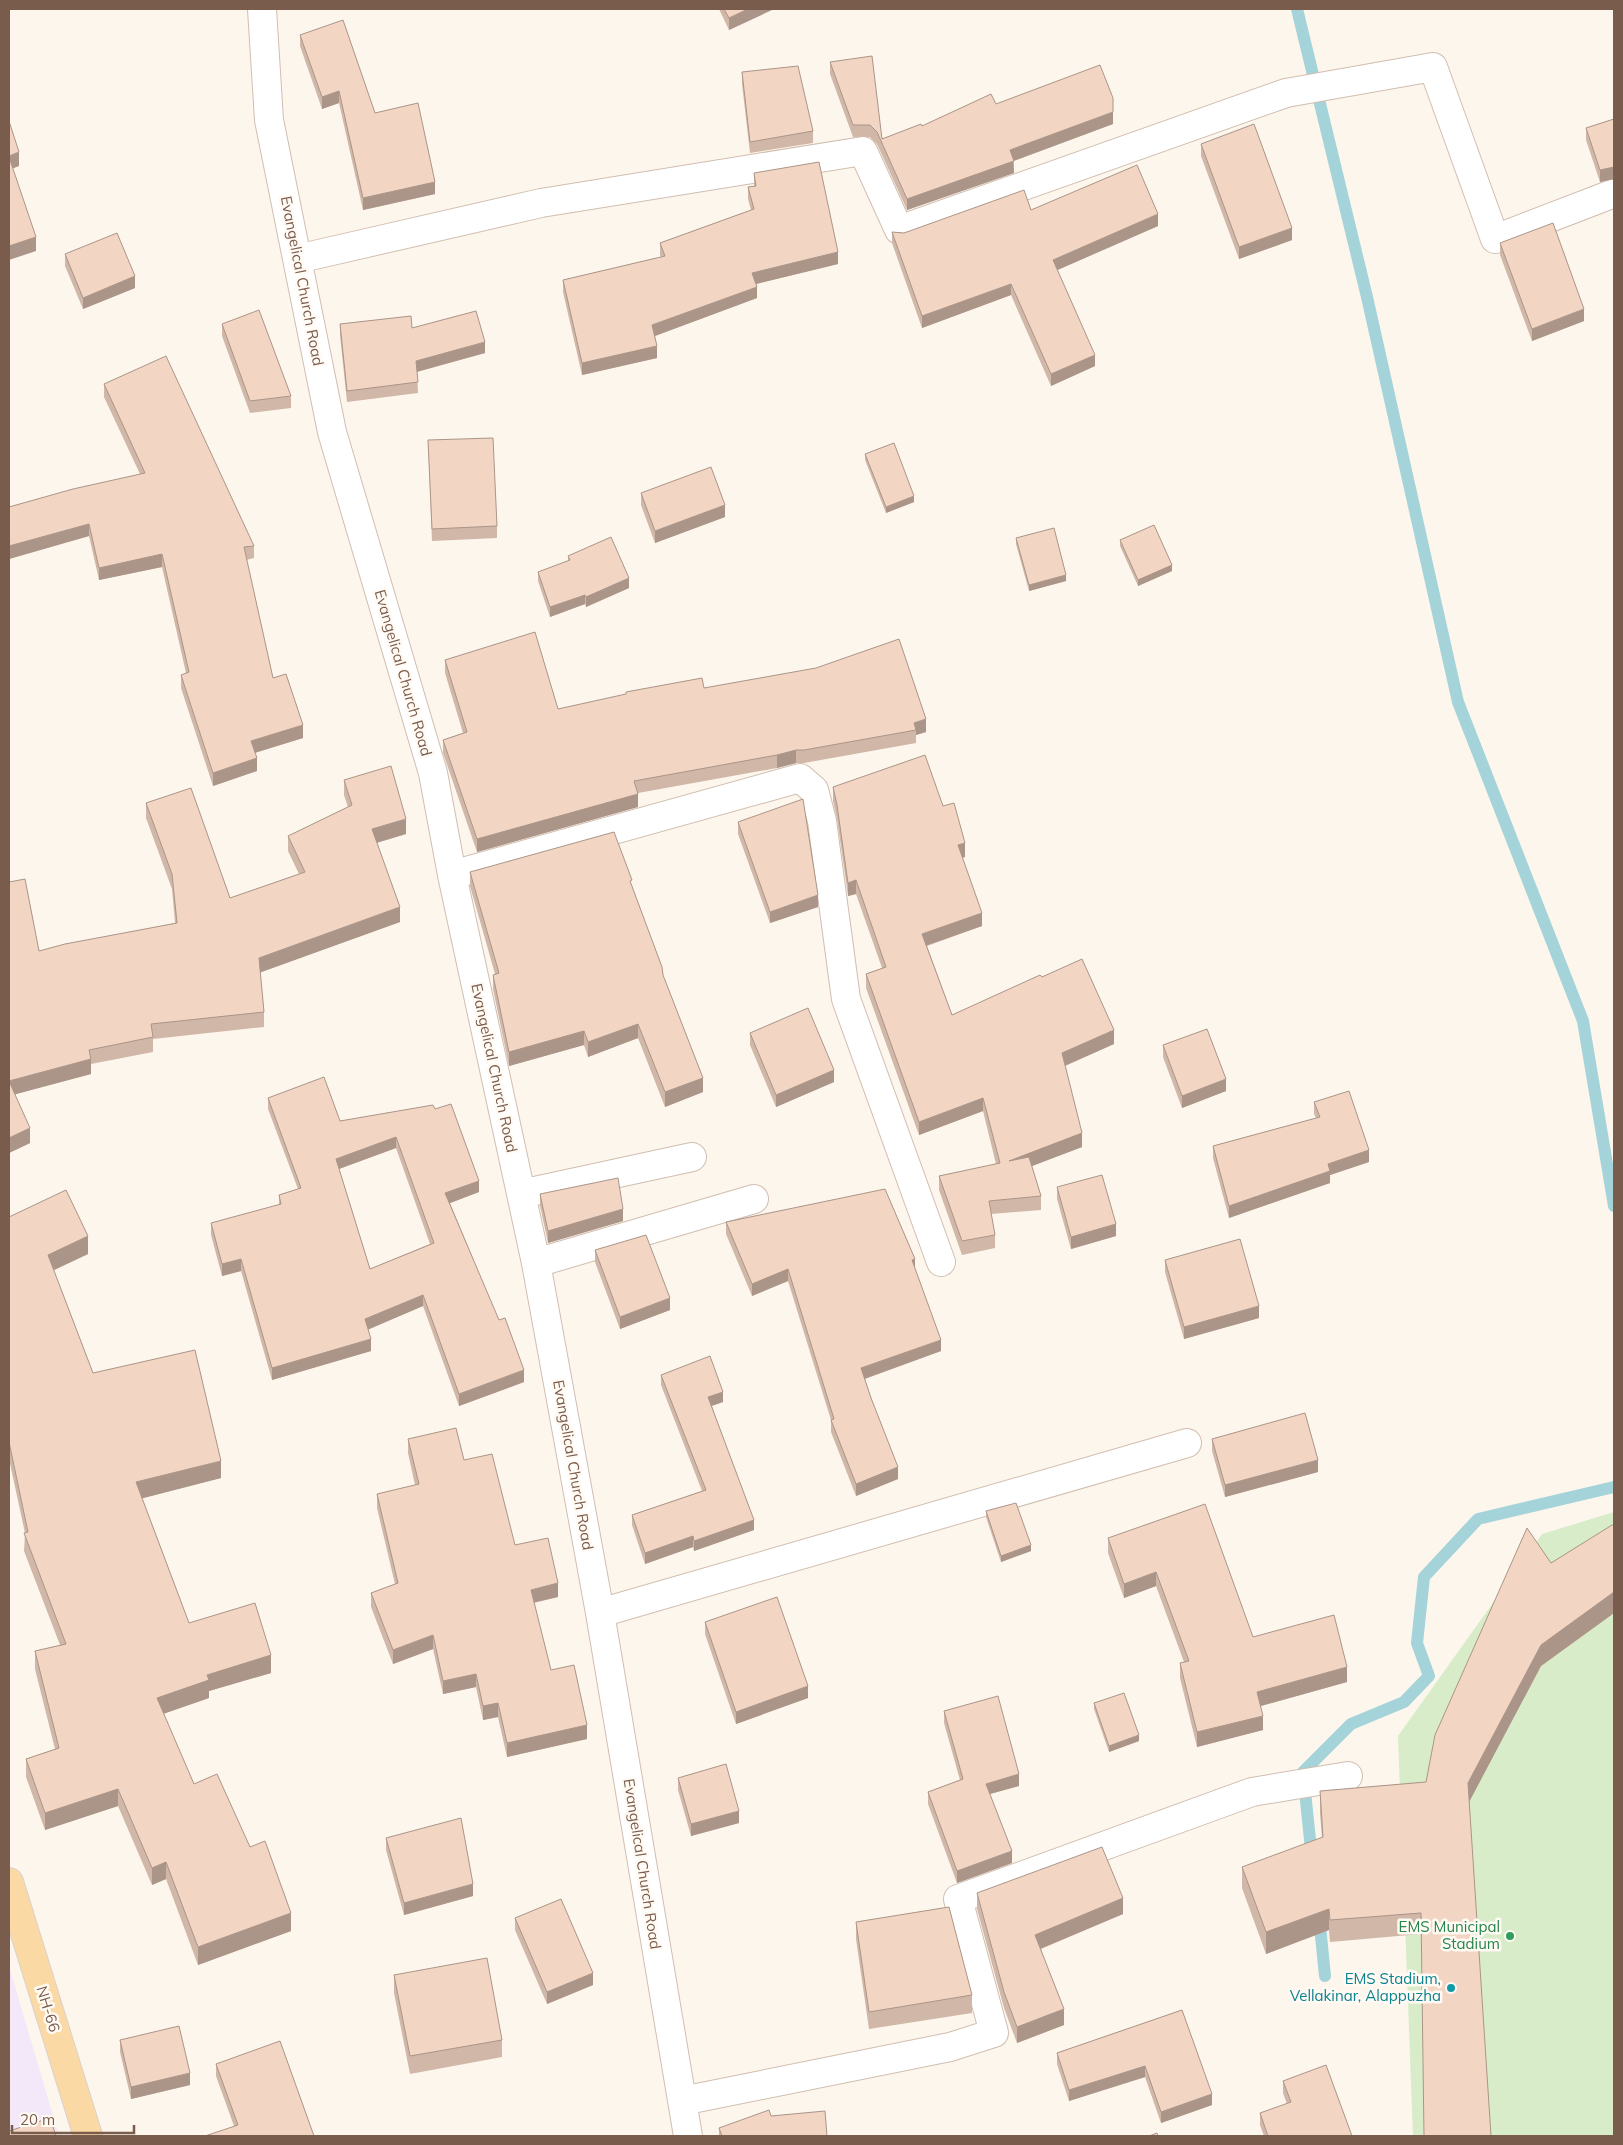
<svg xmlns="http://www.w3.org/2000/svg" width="1623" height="2145" font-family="Mulish,sans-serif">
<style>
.education{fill:#f3e8fa}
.pitch{fill:#d8ecc9}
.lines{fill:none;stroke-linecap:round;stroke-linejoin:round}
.stream{stroke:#a5d3da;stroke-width:12}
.minor-casing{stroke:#d1beb0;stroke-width:30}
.primary-casing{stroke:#dad1cd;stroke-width:30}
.minor{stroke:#fff;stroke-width:28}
.primary{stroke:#fbd9a5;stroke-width:28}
.wall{fill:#d1b7a8;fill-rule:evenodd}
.shaded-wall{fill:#aa9588}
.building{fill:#f3d5c3;stroke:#aa9588;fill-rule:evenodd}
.leisure-dot{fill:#2e9e5b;stroke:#fffaf3;stroke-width:2}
.culture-dot{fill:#0f9aa8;stroke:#fffaf3;stroke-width:2}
.labels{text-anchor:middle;stroke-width:5;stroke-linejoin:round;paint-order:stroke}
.street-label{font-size:15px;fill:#7a5c4d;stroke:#fffaf3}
.leisure-label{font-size:15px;fill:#27864d;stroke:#fffaf3;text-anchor:end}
.culture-label{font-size:15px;fill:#0d838f;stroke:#fffaf3;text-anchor:end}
</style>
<rect width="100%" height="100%" fill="#fdf6ec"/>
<path class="education" d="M9,1966L59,2136H9Z"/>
<path class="pitch" d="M1614,1512V2136H1413L1398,1736L1542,1534Z"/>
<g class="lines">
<path class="stream" d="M1297,9L1367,297L1458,702L1583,1021L1614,1206
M1312,1859L1303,1772L1351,1724L1404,1702L1429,1676L1417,1643L1424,1577L1478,1519L1614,1487
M1319,1916L1325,1976"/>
<g class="minor-casing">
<path id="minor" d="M262,9L269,120L332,432L433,773L452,875L536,1263L600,1613L688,2136
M297,259L541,203L863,151L899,230L1286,93L1433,67L1495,239L1612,194
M452,875L800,778L814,790L822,821L846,999L941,1262
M521,1194L692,1157
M536,1263L754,1199
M600,1613L1187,1443
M682,2101L950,2047L994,2033L958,1899L1252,1792L1348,1776"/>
</g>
<g class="primary-casing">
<path id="primary" d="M9,1882L88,2136"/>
</g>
<use href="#minor" class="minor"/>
<use href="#primary" class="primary"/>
</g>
<path class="wall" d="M719,9H774L729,30Z
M300,35L375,113L435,194L363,210L339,103L322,109L300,46Z
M830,62L882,139L922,126L996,104L1113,124L1014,161V173L907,210L877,144L870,137H853L830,74Z
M742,72L813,131V143L750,153L742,84Z
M1614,119V179L1600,182L1586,140V128Z
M1201,144L1292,240L1239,259L1201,156Z
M754,173L838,264L756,284L757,298L655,336L657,358L582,375L563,292V280L661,257L660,255V243L751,210L748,199V187L754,186Z
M1031,210L1158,226L1057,270L1095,366L1051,386L1011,295L922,328L892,243V232L904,233Z
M1500,243L1584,321L1532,341L1500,255Z
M65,254L135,288L83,309L65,266Z
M222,324L291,396V408L250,413L222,336Z
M340,324L412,328L485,353L417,372L418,393L347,402L340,335Z
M104,384L254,546V558L246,560L273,678L303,738L255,753L257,771L213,786L181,688V675L186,673L162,567L99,580L89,536L9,559V507L140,474L104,397Z
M428,440L497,526V538L432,541Z
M865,454L914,502L886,513L865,460Z
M641,493L725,517L655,543L641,505Z
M1016,538L1066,581L1029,591L1016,544Z
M1120,540L1172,571L1138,586L1120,546Z
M568,556L629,588L586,607L585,604L550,617L538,581V572L568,561Z
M445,660L558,709L704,688L926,732L916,735V743L804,763H796L777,768L638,793V807L477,852L443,753V740L463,733L445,673Z
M344,780L406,834L377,843L400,922L260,972L264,1012V1027L153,1039V1052L91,1064V1074L15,1094L30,1143L9,1153V882L39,951L175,923L172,889L146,818V803L230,898L299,874L288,851V836L348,807L344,795Z
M833,787L943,806L965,857L962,858L982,926L927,946L952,1015L1042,977L1114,1044L1065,1066L1082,1147L1031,1166L1041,1196V1210L991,1214L995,1235V1248L962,1255L939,1190V1176L996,1164L983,1111L919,1135L866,988V974L882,968L856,894L848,896L837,819L833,801Z
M738,822L818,907L770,923L738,834Z
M470,872L632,886L703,1092L665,1107L638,1038L588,1057L584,1045L509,1066L493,989V975L495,974L470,886Z
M750,1033L834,1082L776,1107L750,1045Z
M1163,1045L1226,1091L1182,1108L1163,1057Z
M268,1098L340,1121L435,1109L479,1192L450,1203L524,1382L459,1406L423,1306L368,1329L371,1351L272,1380L241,1271L222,1276L211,1235V1223L279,1205V1195L298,1189L268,1109ZM396,1148L430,1244L370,1269L339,1169Z
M1314,1102L1369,1162L1330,1175V1183L1229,1218L1213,1158V1146L1316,1118L1314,1114Z
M1057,1187L1116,1236L1071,1249L1057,1199Z
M540,1194L623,1221L548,1243L540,1206Z
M9,1217L88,1254L53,1270L93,1373L221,1478L142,1498L189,1623L271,1673L209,1691V1698L163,1714L194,1784L250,1847L291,1931L198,1965L166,1879L152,1885L118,1806L45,1830L26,1777V1759L55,1749L35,1669V1651L60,1645L24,1551L25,1533L9,1459Z
M726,1222L915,1268L941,1351L865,1379L898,1479L856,1496L831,1432V1420L788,1281L752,1296L726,1234Z
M595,1250L670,1310L620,1329L595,1262Z
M1165,1260L1259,1318L1184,1339L1165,1272Z
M661,1375L723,1402L712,1406L754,1530L694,1551L693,1547L645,1564L632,1525V1515L702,1491L661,1385Z
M408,1439L464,1460L515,1545L558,1597L534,1603L551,1670L587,1739L507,1757L498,1717L483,1720L476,1687L443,1694L433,1649L393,1664L371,1607V1593L395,1584L377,1508V1494L415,1485L408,1453Z
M1212,1439L1318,1472L1225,1497L1212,1451Z
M986,1511L1031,1551L1001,1562L986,1517Z
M1614,1525V1613L1541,1666L1469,1802L1421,1934L1330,1942L1329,1930L1266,1954L1242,1888V1867L1322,1838L1320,1813V1791L1426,1782L1551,1563Z
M1108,1538L1253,1637L1347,1682L1261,1706L1263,1730L1197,1747L1180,1678V1663L1184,1662L1156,1586L1124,1598L1108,1553Z
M705,1622L808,1698L736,1724L705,1634Z
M1094,1703L1139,1741L1109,1752L1094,1709Z
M944,1711L1019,1786L990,1794L1012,1863L957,1883L928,1804V1792L960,1780L944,1723Z
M678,1778L739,1823L691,1836L678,1790Z
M386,1838L473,1896L404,1915L386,1850Z
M977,1893L1123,1914L1041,1949L1064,2025L1017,2043L1004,2008L977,1909Z
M515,1918L593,1985L547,2004L515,1930Z
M856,1922L972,1995V2013L869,2029L856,1939Z
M394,1975L502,2040V2057L410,2074L394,1993Z
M1182,2010L1212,2105L1161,2123L1145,2077L1069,2101L1057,2064V2053Z
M120,2040L190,2085L131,2099L120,2052Z
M216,2064L314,2136L234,2126L216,2076Z
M1283,2081L1352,2136H1264L1260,2125V2113L1287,2104L1283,2093Z
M771,2116L827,2136H719V2128Z"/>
<path class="shaded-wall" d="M748,9H774L729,30V18Z
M339,91V103L322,109V97Z
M1113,112V124L1013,161L1014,173L907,210V199L1010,150Z
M19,152V166L9,170V156Z
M1614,167V179L1600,182V170Z
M435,182V194L363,210V198Z
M1158,214V226L1053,272V260Z
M1292,228V240L1239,259V247Z
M36,237V251L9,260V246Z
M838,252V264L752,285V273Z
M135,276V288L83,309V298Z
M1011,284V295L922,328V316Z
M757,287V298L652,337V325Z
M1584,309V321L1532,341V329Z
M485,342V353L416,372V361Z
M657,346V358L582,375V363Z
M1095,355V366L1051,386V374Z
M914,496V502L886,513V507Z
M725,505V517L655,543V531Z
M89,524V536L9,559V546Z
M162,554V567L99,580V568Z
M1172,565V571L1138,586V580Z
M1066,575V581L1029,591V585Z
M629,578V588L586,607V597Z
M585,595V604L550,617V607Z
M926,719V732L916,735V730L914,723Z
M303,725V738L251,754V741Z
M796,750V763L777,768V755Z
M257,758V771L213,786V773Z
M638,794V807L477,852V839Z
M406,819V834L372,844V829Z
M965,843V857L958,859V845Z
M856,880V894L848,896V883Z
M818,895V907L770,923V912Z
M400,907V922L259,973V958Z
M982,913V926L922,947V934Z
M638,1024V1038L588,1057V1042Z
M1114,1030V1044L1062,1067V1053Z
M584,1031V1045L509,1066V1052Z
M91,1059V1074L9,1096V1081Z
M834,1070V1082L776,1107V1095Z
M703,1078V1092L665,1107V1092Z
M1226,1079V1091L1182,1108V1096Z
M983,1098V1111L919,1135V1122Z
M30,1128V1143L9,1153V1138Z
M1082,1133V1147L1009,1175V1161Z
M396,1137V1148L336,1170V1159Z
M1369,1150V1162L1330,1175V1183L1229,1218V1206L1328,1164Z
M479,1181V1192L445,1205V1193Z
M623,1209V1221L548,1243V1231Z
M1116,1224V1236L1071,1249V1237Z
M88,1236V1254L48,1273V1255Z
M241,1259V1271L222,1276V1264Z
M915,1259V1271L912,1260Z
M788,1269V1281L752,1296V1284Z
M423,1295V1306L365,1331V1319Z
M670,1298V1310L620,1329V1317Z
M1259,1306V1318L1184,1339V1327Z
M371,1339V1351L272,1380V1368Z
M941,1340V1351L861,1380V1368Z
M524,1370V1382L459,1406V1394Z
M723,1392V1402L708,1407V1397Z
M1318,1460V1472L1225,1497V1485Z
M221,1461V1478L136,1500V1482Z
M898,1467V1479L856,1496V1484Z
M754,1520V1530L694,1551V1541Z
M693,1536V1547L645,1564V1553Z
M1031,1545V1551L1001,1562V1556Z
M1156,1572V1586L1124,1598V1584Z
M558,1583V1597L531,1603V1590Z
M1614,1592V1613L1541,1666L1468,1804V1783L1541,1645Z
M433,1635V1649L393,1664V1650Z
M271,1655V1673L209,1691V1698L157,1716V1698L207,1675Z
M1347,1667V1682L1257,1707V1692Z
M476,1674V1687L443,1694V1681Z
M808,1686V1698L736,1724V1712Z
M498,1703V1717L483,1720V1706Z
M1263,1716V1730L1197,1747V1732Z
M587,1725V1739L507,1757V1743Z
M1139,1735V1741L1109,1752V1746Z
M1019,1774V1786L986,1795V1784Z
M118,1789V1806L45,1830V1813Z
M739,1811V1823L691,1836V1824Z
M1012,1851V1863L957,1883V1871Z
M166,1862V1879L152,1885V1868Z
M473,1884V1896L404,1915V1903Z
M1123,1898V1914L1035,1951V1935Z
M1329,1909V1930L1266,1954V1932Z
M291,1913V1931L198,1965V1947Z
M593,1973V1985L547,2004V1992Z
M1064,2009V2025L1017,2043V2027Z
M1145,2066V2077L1069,2101V2090Z
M190,2073V2085L131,2099V2087Z
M1212,2094V2105L1161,2123V2112Z"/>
<path class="building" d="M724,9H748L729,18Z
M343,20L375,113L418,103L435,182L363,198L339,91L322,97L300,35Z
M872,56L882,139L921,124L922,126L991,94L996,104L1100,65L1113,98V112L1010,150L1014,161L907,199L877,132L870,125H853L830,62Z
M798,66L813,131L750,142L742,72Z
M1614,119V167L1600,170L1586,128Z
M9,121L19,152L9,156Z
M1254,124L1292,228L1239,247L1201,144Z
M9,157L36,237L9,246Z
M819,162L838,252L752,273L757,287L652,325L657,346L582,363L563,280L665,256L660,243L754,209L748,187L756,186L754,173Z
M1137,165L1158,214L1053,260L1095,355L1051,374L1011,284L922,316L892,232L904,233L1024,190L1031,210Z
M1553,223L1584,309L1532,329L1500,243Z
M117,233L135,276L83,298L65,254Z
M259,310L291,396L250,401L222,324Z
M476,311L485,342L416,361L418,382L347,391L340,324L411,316L412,328Z
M166,356L254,546L244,547L273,678L286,674L303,725L251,741L257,758L213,773L181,675L189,672L162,554L99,568L89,524L9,546V507L73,489L145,473L104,384Z
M493,438L497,526L432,529L428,440Z
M894,443L914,496L886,507L865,454Z
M711,467L725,505L655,531L641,493Z
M1154,525L1172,565L1138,580L1120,540Z
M1054,528L1066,575L1029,585L1016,538Z
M611,537L629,578L586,597L585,595L550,607L538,572L570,560L568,556Z
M535,632L558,709L626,694V692L702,678L704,688L816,668L899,639L926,719L914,723L916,730L804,750H796L777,755L634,781L638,794L477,839L443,740L467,732L445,660Z
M925,755L943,806L954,803L965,843L958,845L982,913L922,934L952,1015L1040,975L1042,977L1082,959L1114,1030L1062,1053L1082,1133L1009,1161L1029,1157L1041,1196L989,1201L995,1235L962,1241L939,1176L1000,1163L983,1098L919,1122L866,974L886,967L856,880L848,883L837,805L833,787Z
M391,766L406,819L372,829L400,907L259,958L264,1012L151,1024L153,1037L89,1050L91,1059L9,1081L30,1128L9,1138V882L25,879L39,951L65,944L177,923L172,874L146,803L191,788L230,898L305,872L288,836L352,805L344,780Z
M803,799L818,895L770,912L738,822Z
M614,832L632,880L630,881L662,967L663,975L703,1078L665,1092L638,1024L588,1042L584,1031L509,1052L493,975L499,973L470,872Z
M808,1008L834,1070L776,1095L750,1033Z
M1207,1029L1226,1079L1182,1096L1163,1045Z
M324,1077L340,1121L433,1105L435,1109L451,1104L479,1181L445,1193L499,1320L505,1318L524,1370L459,1394L423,1295L365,1319L371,1339L272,1368L241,1259L222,1264L211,1223L281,1204L279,1195L301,1188L268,1098ZM396,1137L434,1243L370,1269L336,1159Z
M1349,1091L1369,1150L1328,1164L1330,1171L1229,1206L1213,1146L1320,1117L1314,1102Z
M1102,1175L1116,1224L1071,1237L1057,1187Z
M618,1178L623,1209L548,1231L540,1194Z
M885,1189L915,1259L912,1260L941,1340L861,1368L871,1398L898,1467L856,1484L831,1420L834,1419L788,1269L752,1284L726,1222Z
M66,1190L88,1236L48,1255L93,1373L195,1350L221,1461L136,1482L189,1623L255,1603L271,1655L207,1675L209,1680L157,1698L194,1784L217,1774L250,1847L265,1841L291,1913L198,1947L166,1862L152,1868L118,1789L45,1813L26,1759L59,1748L35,1651L66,1644L24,1533L28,1532L9,1442V1217Z
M646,1235L670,1298L620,1317L595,1250Z
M1240,1239L1259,1306L1184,1327L1165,1260Z
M710,1356L723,1392L708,1397L754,1520L694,1541L693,1536L645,1553L632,1515L706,1490L661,1375Z
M1305,1413L1318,1460L1225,1485L1212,1439Z
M456,1428L464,1460L492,1454L515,1545L548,1538L558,1583L531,1590L551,1670L574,1665L587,1725L507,1743L498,1703L483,1706L476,1674L443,1681L433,1635L393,1650L371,1593L398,1583L377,1494L419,1484L408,1439Z
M1016,1503L1031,1545L1001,1556L986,1511Z
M1205,1504L1253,1637L1334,1615L1347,1667L1257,1692L1263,1716L1197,1732L1180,1663L1189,1661L1156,1572L1124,1584L1108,1538Z
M1612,1525H1614V1592L1541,1645L1468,1783L1491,2136H1424L1421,1913L1330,1920L1329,1909L1266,1932L1242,1867L1323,1837L1320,1791L1426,1782L1435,1735L1527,1528L1551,1563Z
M777,1597L808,1686L736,1712L705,1622Z
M1124,1693L1139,1735L1109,1746L1094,1703Z
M998,1696L1019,1774L986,1784L1012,1851L957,1871L928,1792L963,1779L944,1711Z
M726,1764L739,1811L691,1824L678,1778Z
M461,1818L473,1884L404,1903L386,1838Z
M1102,1847L1123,1898L1035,1935L1064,2009L1017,2027L1004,1992L977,1893Z
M561,1899L593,1973L547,1992L515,1918Z
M949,1907L972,1995L869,2012L856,1922Z
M487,1958L502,2040L410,2056L394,1975Z
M1182,2010L1212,2094L1161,2112L1145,2066L1069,2090L1057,2053Z
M179,2026L190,2073L131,2087L120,2040Z
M280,2041L314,2136H205L238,2125L216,2064Z
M1326,2065L1352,2136H1268L1260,2113L1291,2102L1283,2081Z
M769,2110L771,2116L825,2111L827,2136H722L719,2128Z
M50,2118L56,2136H9V2131Z
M1157,2133L1158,2136H1149Z"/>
<circle class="leisure-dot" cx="1510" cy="1936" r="5"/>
<circle class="culture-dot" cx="1451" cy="1988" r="5"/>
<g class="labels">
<g class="street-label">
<text transform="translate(302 281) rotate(79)" y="5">Evangelical Church Road</text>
<text transform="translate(403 673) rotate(74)" y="5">Evangelical Church Road</text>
<text transform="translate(494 1068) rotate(78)" y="5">Evangelical Church Road</text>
<text transform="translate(573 1465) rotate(80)" y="5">Evangelical Church Road</text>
<text transform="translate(642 1864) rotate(81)" y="5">Evangelical Church Road</text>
<text transform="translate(48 2009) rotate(73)" y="5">NH-66</text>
</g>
<g class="leisure-label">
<text x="1500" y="1932">EMS Municipal<tspan x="1500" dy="17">Stadium</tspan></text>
</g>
<g class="culture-label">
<text x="1441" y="1984">EMS Stadium,<tspan x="1441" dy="17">Vellakinar, Alappuzha</tspan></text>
</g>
</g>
<rect width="1623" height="2145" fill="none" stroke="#7a5c4d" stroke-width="20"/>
<path d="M12 2125v8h122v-8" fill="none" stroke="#7a5c4d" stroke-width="2.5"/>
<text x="20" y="2125" font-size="15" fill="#7a5c4d" stroke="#fffaf3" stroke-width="4" paint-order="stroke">20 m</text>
</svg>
